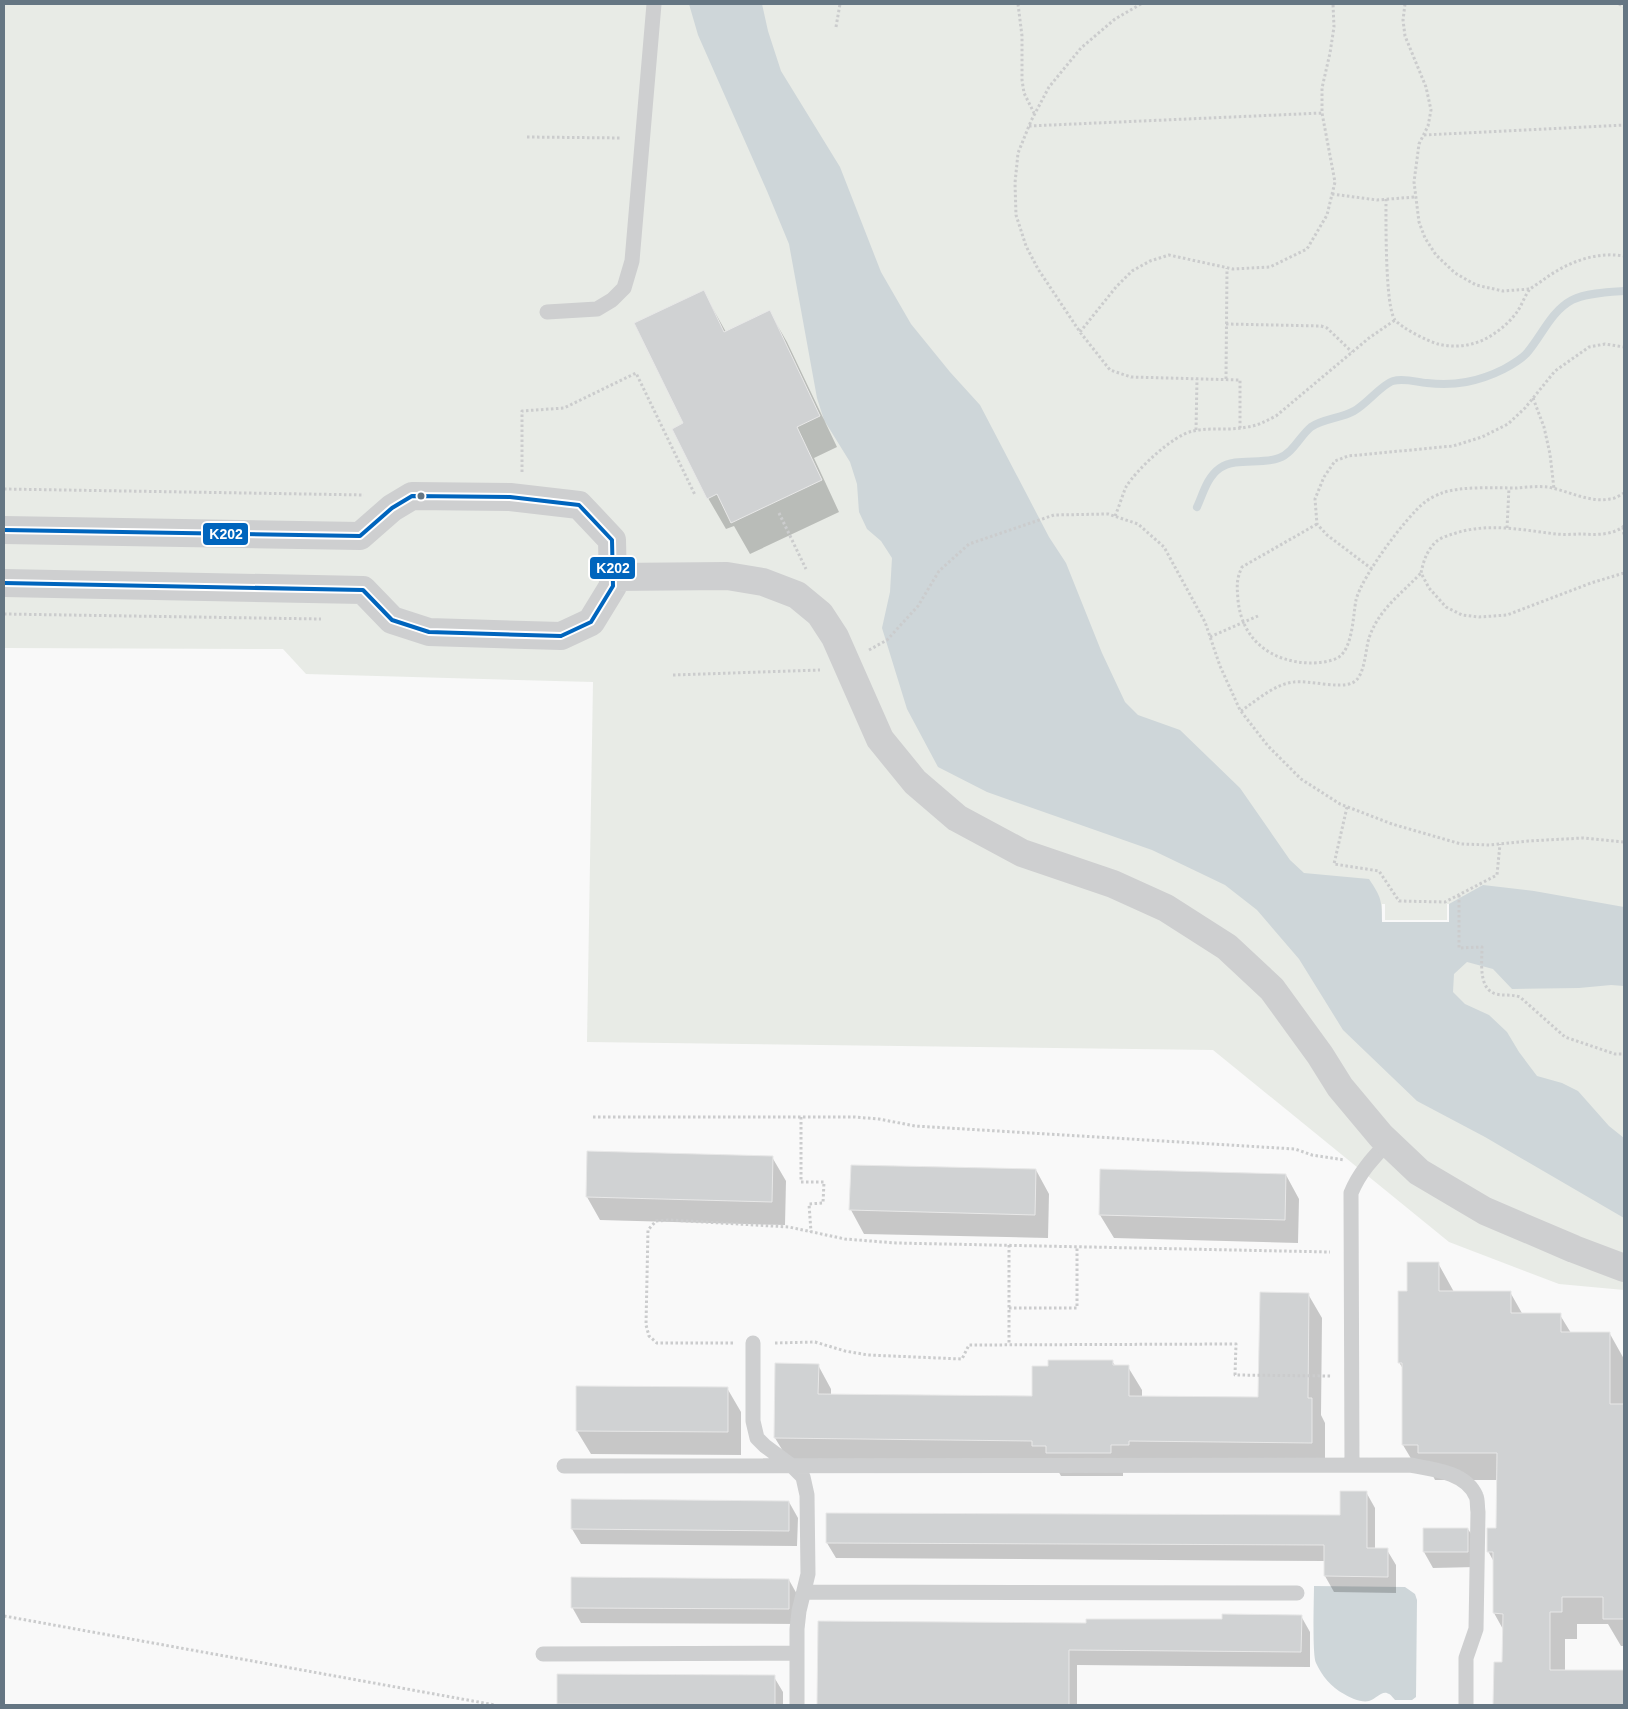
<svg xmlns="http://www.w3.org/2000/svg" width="1628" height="1709" font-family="Helvetica,sans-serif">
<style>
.green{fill:#e8ebe6}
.water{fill:#ced6d9}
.pier{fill:#f9f9f9}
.shadow{fill:#0003}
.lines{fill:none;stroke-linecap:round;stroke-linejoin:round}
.stream{stroke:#ced6d9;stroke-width:8}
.building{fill:#d0d2d3;stroke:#e8e8e8}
.path{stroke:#cbcccd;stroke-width:3;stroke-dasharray:2.5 2.5;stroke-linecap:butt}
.service{stroke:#cecfd0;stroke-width:15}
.tertiary{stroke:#cecfd0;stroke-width:28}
.bus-1-casing{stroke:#fff;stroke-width:8}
.bus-1{stroke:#0065bd;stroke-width:4}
.bus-dot{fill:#657683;stroke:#fff;stroke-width:2}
.line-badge{stroke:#fff;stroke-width:2}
.badge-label{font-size:14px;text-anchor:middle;font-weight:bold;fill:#fff}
</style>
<rect width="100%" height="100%" fill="#f9f9f9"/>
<path class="green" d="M4,4H1624V1290L1559,1284L1449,1242L1213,1050L587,1042L593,682L306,674L283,649L4,648Z"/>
<path class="water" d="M689,4H762L768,31L781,71L840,167L881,272L911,324L950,372L980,405L1049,537L1066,563L1102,653L1125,702L1138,715L1180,730L1240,788L1290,860L1304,873L1369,879C1381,897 1382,900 1382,922H1449V904L1483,885L1534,891L1624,907V986L1611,985L1579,988L1512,989L1493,969L1467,962L1454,974L1453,992L1465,1004L1489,1015L1507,1032L1519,1052L1537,1076L1562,1083L1578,1091L1609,1126L1624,1138V1218L1485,1137L1417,1101L1343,1030L1299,959L1257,910L1225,885L1152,850L987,792L938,767L907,709L882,628L890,592L892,558L881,541L867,529L859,512L857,484L850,462L824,420L817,398L789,244L767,191L698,35Z
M1314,1586L1405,1587L1415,1594L1417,1600L1416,1697L1412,1700H1395C1384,1685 1380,1697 1369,1701C1362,1703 1350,1698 1344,1694C1331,1687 1322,1676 1316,1663C1312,1655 1314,1599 1314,1586Z"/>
<path class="pier" d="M1382,904H1385V920H1447V904H1449V922H1382Z"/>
<path class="shadow" d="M703,291L726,332L769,311L787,342L837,447L814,458L839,512L750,554L734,526L726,529L708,498L685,424Z
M772,1157L786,1181L785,1225L600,1220L587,1197Z
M852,1166L1036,1170L1049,1194L1048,1238L864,1234L851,1210Z
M1286,1175L1299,1199L1298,1243L1114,1238L1100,1215Z
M1438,1263L1454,1292H1510L1523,1315H1560L1571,1333L1610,1334L1624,1359V1646H1621L1608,1624H1577V1639H1565V1671H1624V1705H1495V1663H1504V1631L1494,1613V1562L1488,1551L1497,1529L1498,1480H1435L1431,1472H1419L1403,1445V1369L1399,1362L1408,1292Z
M1308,1294L1322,1318L1321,1415L1325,1423V1466L1123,1468V1476H1061L1057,1469L789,1461L775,1438L818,1365L831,1389V1395L1033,1397L1049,1367L1112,1361L1116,1367H1128L1142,1390V1398L1259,1399Z
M727,1388L741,1412V1455L591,1454L577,1431Z
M1366,1492L1375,1508V1550H1387L1396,1565V1593L1334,1592L1325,1576V1561L836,1558L827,1543L1342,1516Z
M789,1502L798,1518L797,1546L581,1544L572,1529Z
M1424,1529H1468L1477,1544L1476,1567L1433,1568L1424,1552Z
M789,1580L798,1596V1624L581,1623L572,1607Z
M1301,1616L1310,1632V1667L1077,1665V1705H817L819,1622L1088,1624L1224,1621Z
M774,1677L783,1692V1705H559L558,1704Z"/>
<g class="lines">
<path class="stream" d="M1197,507C1203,494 1207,477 1220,468C1236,457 1261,465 1279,458C1293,453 1300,436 1311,427C1322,419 1342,418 1354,411C1367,404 1382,384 1393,381C1404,378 1416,382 1427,383C1455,386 1478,382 1504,369C1511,365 1520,360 1526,354C1542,336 1550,312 1572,300C1586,293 1609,292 1624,291"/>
</g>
<path class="building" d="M704,290L724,332L770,310L820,416L797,427L822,480L731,523L717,494L707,499L672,429L683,423L634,323Z
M587,1151L773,1156L772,1202L586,1197Z
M851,1165L1036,1169L1035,1215L849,1210Z
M1100,1169L1286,1174L1285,1220L1099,1215Z
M1407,1262H1439V1291H1511V1313H1561V1332H1610V1404H1624V1619H1603V1597H1562V1612H1550V1670H1624V1705H1493L1494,1662H1502L1503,1614L1493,1613V1552H1487V1528H1496L1497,1453H1418V1445H1402V1363H1398V1291H1407Z
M1260,1292L1309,1293L1308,1398H1312V1443L1129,1441V1445H1111V1453H1046V1446H1032V1441L774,1438L775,1363L819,1364L818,1394L1032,1396V1366H1048V1360H1113V1365H1129V1396L1258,1397Z
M576,1386L728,1387V1432L576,1431Z
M1340,1491H1367V1548H1388V1577L1324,1576V1545L826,1543V1513L1340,1515Z
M571,1499L789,1501V1531L571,1529Z
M1423,1528H1468V1552H1423Z
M571,1577L789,1579V1609L571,1608Z
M1222,1614L1302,1615L1301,1652L1069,1650V1705H817L818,1621L1086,1623V1619H1222Z
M557,1674L775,1675V1705L557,1704Z"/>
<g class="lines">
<path class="path" d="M1018,4L1022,36V80L1024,93L1034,113
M1141,4L1115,19L1081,48L1049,87L1031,121L1018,153L1015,183L1016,215L1026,246L1038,269L1080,332L1110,370L1131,377L1240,380V428
M1405,4L1403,20L1405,36L1426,87L1431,110L1428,126L1419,144L1414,182L1419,222L1425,238L1436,255L1455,273L1476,285L1503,291L1530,289
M1619,4L1624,7
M836,27L840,4
M1029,126L1322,113
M1424,135L1624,125
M527,137L622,138
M1332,194L1377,200L1415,197
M1386,199C1386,220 1385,307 1395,320C1402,328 1427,341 1438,344C1457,349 1479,345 1495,333C1503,328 1512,319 1517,312C1522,305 1525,295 1530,289C1534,286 1539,283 1543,280C1566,263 1595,251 1624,256
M1226,324L1321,326L1327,328L1352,352
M1080,332L1116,287L1132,271L1150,261L1169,255L1233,269L1270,267L1307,249L1327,215L1335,182L1322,113V88L1330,53L1334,27L1333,4
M1226,379L1227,268
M1533,398L1544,427L1550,454L1554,489
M1196,430L1197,379
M522,472V411L564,408L636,373L695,495
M4,489L364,495
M779,513L806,569
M1115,516C1119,507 1122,496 1126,487C1136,470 1173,435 1193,431C1211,427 1229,431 1247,427C1257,426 1266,421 1276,416L1369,338L1395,320
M1317,524L1242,567C1236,580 1237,586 1238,600C1242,640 1271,662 1310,663C1318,663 1331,662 1339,657C1353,647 1353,615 1356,600C1362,576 1406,517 1425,502C1430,498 1437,495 1442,493C1460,486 1497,488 1517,488C1527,487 1538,486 1548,487C1568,491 1590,503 1610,499C1615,499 1620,495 1624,493
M1624,526C1613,535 1597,535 1583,534C1575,534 1565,535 1556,534C1522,530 1487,522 1453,534C1446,536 1437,539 1433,545C1426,553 1423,563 1421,573L1429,588L1446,607L1462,615L1479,617L1507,615L1591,583L1624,573
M1623,527L1624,536
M1507,528L1509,488
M1372,569L1327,535L1317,524L1315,499L1324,477L1335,461L1348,456L1453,446L1482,437L1508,424L1525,408L1555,371L1589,347L1605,344L1624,347
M4,614L321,619
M1210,637L1258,616
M869,650L887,640L918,606L939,571L969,544L1054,515L1108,514L1138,524L1164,547L1205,622L1220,666L1240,710L1268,746L1301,779L1340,804L1392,824L1461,844L1490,845L1528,841L1583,838L1624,842
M673,675L820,670
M1241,711C1257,700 1275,684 1294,682C1309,680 1339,689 1352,683C1365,678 1365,651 1369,638C1379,609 1400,595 1421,573
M1347,807L1334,864L1379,871L1399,901L1445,902L1497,875L1500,844
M1459,895V948L1482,947C1482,962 1478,989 1496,994C1504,996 1511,994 1520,997L1565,1037L1615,1054H1624
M593,1117H854L879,1119L915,1126L1295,1149L1312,1155L1345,1160
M801,1117V1182H824L823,1203L809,1204L811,1232
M1009,1245V1345
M1009,1308H1077V1247
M733,1343H657L649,1336L646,1325L648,1230L656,1221L670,1220L789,1227L845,1239L896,1243L1330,1252
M775,1343L815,1342L845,1351L868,1355L962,1359L969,1345L1236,1344L1235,1375L1331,1376
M4,1616L495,1705"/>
<path class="service" d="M547,312L597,309L612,300L624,288L632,261L654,4
M753,1343V1421L757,1438L765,1446L792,1466L803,1477L807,1495L808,1574L799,1611L797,1629V1705
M1352,1465L1351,1193C1359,1173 1373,1158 1388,1142
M564,1466L1410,1465C1432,1469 1466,1472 1476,1496C1478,1500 1477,1507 1478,1512L1476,1629L1466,1658V1705
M804,1592L1297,1593
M543,1654L797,1653"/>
<path class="tertiary" d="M4,530L360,536L392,508L412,496L510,497L579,505L612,540L613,586L591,622L561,636L429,632L392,620L363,590L4,583
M613,577L727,576L763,582L797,595L820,614L835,637L880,739L915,782L957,818L1022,853L1113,884L1166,908L1227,947L1272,989L1320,1055L1340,1087L1381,1136L1419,1172L1485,1211L1574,1249L1624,1268"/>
<g class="bus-1-casing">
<path id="bus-1" d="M4,530L360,536L392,508L412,496L510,497L579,505L612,540L613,586L591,622L561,636L429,632L392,620L363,590L4,583"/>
</g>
<use href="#bus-1" class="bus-1"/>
</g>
<circle class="bus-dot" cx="421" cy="496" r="4.5"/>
<g class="line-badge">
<rect x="202" y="522" width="47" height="24" rx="5" fill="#0065bd"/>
<rect x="589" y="556" width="47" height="24" rx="5" fill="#0065bd"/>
</g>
<g class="badge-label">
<text x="226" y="539">K202</text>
<text x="613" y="573">K202</text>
</g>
<rect width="1628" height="1709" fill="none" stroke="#657683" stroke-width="10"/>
</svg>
